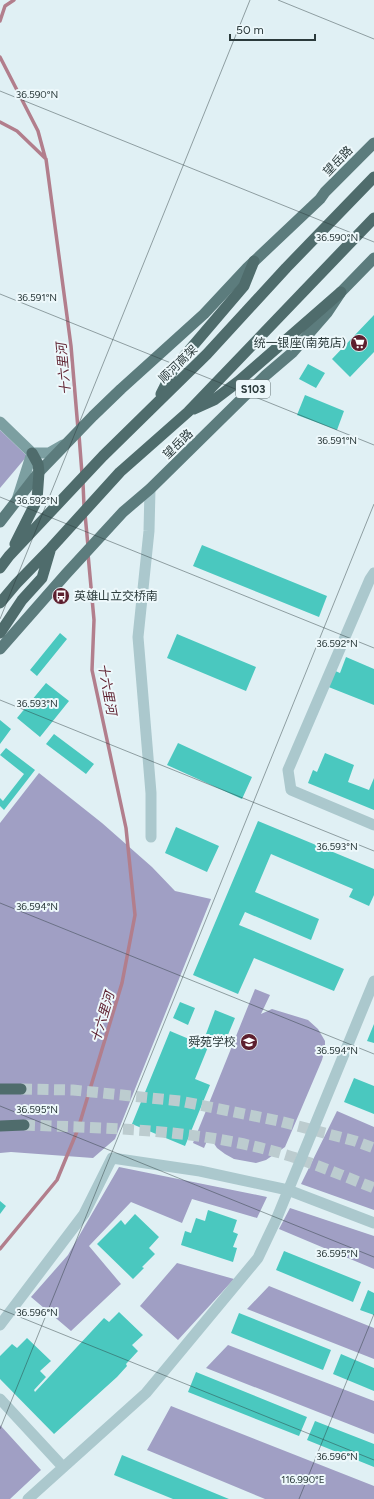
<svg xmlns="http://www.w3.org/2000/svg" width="374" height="1499" font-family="Figtree,'Noto Sans SC',sans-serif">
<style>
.green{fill:#a09fc4}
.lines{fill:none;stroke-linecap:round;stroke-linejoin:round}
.stream{stroke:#b27e8c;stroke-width:3.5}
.building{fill:#4ac8bf}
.trunk-tunnel{stroke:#bccccf;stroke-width:11;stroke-dasharray:11 5.5;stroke-linecap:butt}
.minor{stroke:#abc8cd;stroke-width:11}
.secondary{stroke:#7c9fa1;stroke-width:11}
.primary{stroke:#5c7c7d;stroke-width:11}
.trunk{stroke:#4f6c6c;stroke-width:11}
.ticks{fill:none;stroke:#2b3a3b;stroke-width:1;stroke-opacity:0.45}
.labels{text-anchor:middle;stroke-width:4;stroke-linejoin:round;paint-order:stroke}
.shield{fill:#edf8fb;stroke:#657375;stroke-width:1}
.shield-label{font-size:11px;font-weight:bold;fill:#2b3a3b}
.street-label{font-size:12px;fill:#2b3a3b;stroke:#edf8fb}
.poi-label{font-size:12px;fill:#2b3a3b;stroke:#edf8fb;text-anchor:end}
.water-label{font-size:13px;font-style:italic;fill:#5d1f2e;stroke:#edf8fb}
.ticks-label{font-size:10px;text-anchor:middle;fill:#2b3a3b;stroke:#edf8fb;stroke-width:4;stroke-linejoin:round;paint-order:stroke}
</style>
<rect width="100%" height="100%" fill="#e0f0f4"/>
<path class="green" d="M0,430L27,456L0,488Z
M39,773L102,823L152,867L175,891L211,899L115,1139L93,1158L11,1152L0,1153V823Z
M255,989L270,995L261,1014L272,1009L308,1020L318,1029L325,1041V1049L322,1060L285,1147L266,1160L256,1163L234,1159L225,1154L217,1148L209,1136L204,1148L193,1143Z
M337,1111L374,1127V1210L301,1184Z
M119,1167L267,1197L257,1218L192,1199L182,1223L131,1202L89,1246L121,1284L71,1331L31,1297L68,1255Z
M290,1208L374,1236V1269L279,1229Z
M177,1263L234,1279L178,1340L140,1306Z
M269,1286L374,1328V1359L247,1309Z
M228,1345L374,1401V1434L206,1368Z
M171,1406L374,1486V1499H265L147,1450Z
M0,1425L41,1470L10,1499H0Z"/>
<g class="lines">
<path class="stream" d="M0,21L5,6L14,0
M0,57L38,131L45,157
M0,122L17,131L46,159L71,346L78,429
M79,435L82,474
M83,483L84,506
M85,514L88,546
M0,1249L57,1180L78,1129L122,983L135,915L126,828L92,670L94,620L88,554"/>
</g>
<path class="building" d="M374,315V352L350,377L332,359Z
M308,364L325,373L316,388L299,379Z
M305,395L344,411L337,430L297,415Z
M202,545L327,596L319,617L193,566Z
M60,633L67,639L37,676L30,670Z
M177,634L256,667L246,691L167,658Z
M346,657L374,669V705L326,686L333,670L340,673Z
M46,683L69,701L40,737L17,718Z
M0,720L11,729L0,744Z
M54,734L94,764L86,774L46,744Z
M178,743L252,777L242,799L167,765Z
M6,748L35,770L4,810L0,806V798L3,801L24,774L0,755Z
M325,753L354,765L348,782L369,790L374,778V810L308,783L313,770L317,772Z
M258,821L374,869V895L369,906L349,897L353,889L271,854L255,892L319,919L311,940L245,912L239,925L344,969L334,991L254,958L238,994L193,975Z
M176,827L219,846L207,872L165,853Z
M180,1002L195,1008L188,1025L173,1018Z
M215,1010L235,1018L225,1042L206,1034Z
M374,1024V1043L367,1041Z
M170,1031L208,1047L195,1079L210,1085L185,1146L132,1124Z
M354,1078L374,1086V1114L344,1102Z
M0,1201L6,1206L0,1214Z
M208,1210L237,1220L233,1232L238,1234L233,1247L237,1248L233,1262L181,1245L185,1231L191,1233L196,1218L205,1221Z
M135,1214L159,1237L149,1248L155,1254L142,1267L144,1268L133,1279L97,1244L121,1220L125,1225Z
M284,1251L361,1282L353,1302L276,1270Z
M368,1290L374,1293V1315L360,1310Z
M119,1312L143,1335L132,1345L138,1351L126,1364L127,1366L117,1377L54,1434L0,1379V1356L12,1344L17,1348L27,1338L51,1361L40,1371L46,1377L34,1390L35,1392L104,1318L109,1322Z
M239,1313L331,1350L323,1370L231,1333Z
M341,1354L374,1368V1391L333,1374Z
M196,1372L307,1417L299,1436L188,1392Z
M315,1421L374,1444V1467L307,1440Z
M122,1455L229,1499H173L114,1475Z"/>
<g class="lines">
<path class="trunk-tunnel" d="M21,1089L73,1090L180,1101L279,1121L355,1141L374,1148
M24,1125C105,1128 187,1129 265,1149C302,1158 338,1174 374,1188"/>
<path class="minor" d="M150,489L149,531L138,637L151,793V837
M374,573L370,579L288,770L291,790L374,825
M0,1325L84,1214L112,1158L200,1171L288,1190L374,1223
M0,1399L63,1467
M28,1499L146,1393L258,1258L276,1220L374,981"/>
<path class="secondary" d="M0,422L32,453
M32,453H49L63,445
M17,500L32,453"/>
<path class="primary" d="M0,522L39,472L93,416L121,389L204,314L247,268L320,199L325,192L374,143
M0,649L66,574L123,512L150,489L266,375L293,352L327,313L341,292L374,258"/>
<path class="trunk" d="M161,394L174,368L244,286L254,261
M194,409L214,400L239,381L341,292
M15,544L37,500L39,472L38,464L32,453
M0,568L9,556L103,456L207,354L286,268L374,177
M0,603L16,584L51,548L120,472L188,412L374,218
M0,633L22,600L42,578L50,551
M0,1089H21
M0,1126L24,1125"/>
</g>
<path class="ticks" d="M278,0L374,39M0,91L374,242M0,294L374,445M0,497L374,648M0,619L250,0M0,700L374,851M0,903L374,1054M0,1106L374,1257M0,1309L374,1460M0,1429L374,504M299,1499L374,1314"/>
<defs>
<g id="supermarket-disc" transform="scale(0.9)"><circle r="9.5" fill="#5d1f2e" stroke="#edf8fb"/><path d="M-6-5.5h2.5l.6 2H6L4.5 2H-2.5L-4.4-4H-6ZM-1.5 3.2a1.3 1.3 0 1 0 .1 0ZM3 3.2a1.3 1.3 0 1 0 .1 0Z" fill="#fff"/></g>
<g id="bus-disc" transform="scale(0.9)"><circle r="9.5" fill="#5d1f2e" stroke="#edf8fb"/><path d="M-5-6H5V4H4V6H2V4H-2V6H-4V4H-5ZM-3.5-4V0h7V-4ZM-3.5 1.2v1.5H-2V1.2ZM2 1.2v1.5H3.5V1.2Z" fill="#fff"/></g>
<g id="school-disc" transform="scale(0.9)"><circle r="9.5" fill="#5d1f2e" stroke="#edf8fb"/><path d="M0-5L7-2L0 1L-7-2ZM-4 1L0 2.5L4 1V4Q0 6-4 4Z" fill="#fff"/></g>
</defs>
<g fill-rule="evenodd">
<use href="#supermarket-disc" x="359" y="343"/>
<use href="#bus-disc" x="61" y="596"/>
<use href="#school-disc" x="249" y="1042"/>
</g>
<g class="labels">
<rect class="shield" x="236" y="380" width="34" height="18" rx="3"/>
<g class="shield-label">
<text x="253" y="393">S103</text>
</g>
<g class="street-label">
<text transform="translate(338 161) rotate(-46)" y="4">望岳路</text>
<text transform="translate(178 364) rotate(-44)" y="4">顺河高架</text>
<text transform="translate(178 444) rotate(-44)" y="4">望岳路</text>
</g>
<g class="poi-label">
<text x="346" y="347">统一银座(南苑店)</text>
<text x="74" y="600" text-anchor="start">英雄山立交桥南</text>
<text x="236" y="1046">舜苑学校</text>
</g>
<g class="water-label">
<text transform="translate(63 369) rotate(-95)" y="5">十六里河</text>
<text transform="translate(108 689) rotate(80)" y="5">十六里河</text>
<text transform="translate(102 1017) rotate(-73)" y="5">十六里河</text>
</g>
</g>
<g class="ticks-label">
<text x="37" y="98">36.590°N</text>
<text x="337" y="241">36.590°N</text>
<text x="37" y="301">36.591°N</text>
<text x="337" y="444">36.591°N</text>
<text x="37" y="504">36.592°N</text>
<text x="337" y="647">36.592°N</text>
<text x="37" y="707">36.593°N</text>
<text x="337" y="850">36.593°N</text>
<text x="37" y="910">36.594°N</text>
<text x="337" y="1054">36.594°N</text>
<text x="37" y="1113">36.595°N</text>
<text x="337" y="1257">36.595°N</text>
<text x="37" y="1316">36.596°N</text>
<text x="337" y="1460">36.596°N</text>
<text x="303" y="1483">116.990°E</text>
</g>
<path d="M230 34v6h85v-6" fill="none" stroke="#2b3a3b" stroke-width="2"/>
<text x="236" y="34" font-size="12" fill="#2b3a3b" stroke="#edf8fb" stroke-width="3" paint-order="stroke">50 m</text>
</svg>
